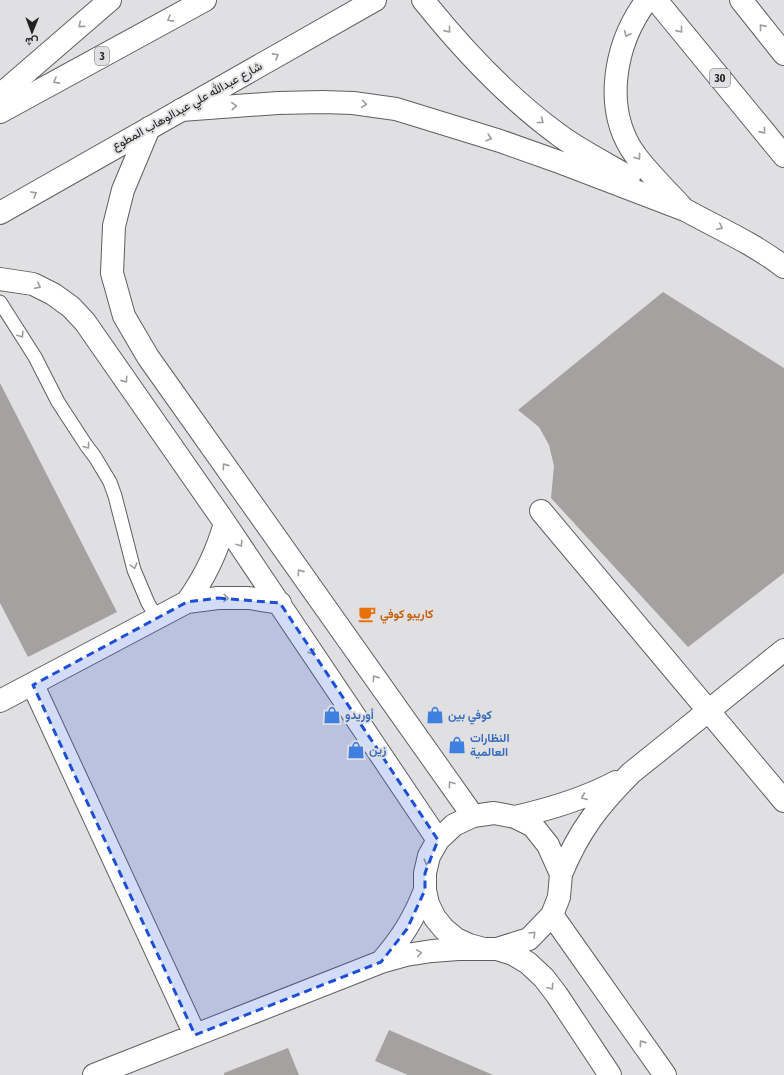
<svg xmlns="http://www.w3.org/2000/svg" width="784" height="1075" font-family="'Fira Sans Condensed',Vazirmatn,sans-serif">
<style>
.building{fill:#a4a1a0}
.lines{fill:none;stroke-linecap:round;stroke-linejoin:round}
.lane-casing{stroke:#5f5f61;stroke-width:15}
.street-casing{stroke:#5f5f61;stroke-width:24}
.primary-casing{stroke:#5f5f61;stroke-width:24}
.highway-casing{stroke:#5f5f61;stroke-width:24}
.lane{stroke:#fff;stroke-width:13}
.street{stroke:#fff;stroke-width:22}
.primary{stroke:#fff;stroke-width:22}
.highway{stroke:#fff;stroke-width:22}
.oneway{stroke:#9c9c9c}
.marked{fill:#1d4ed8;fill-opacity:0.2;stroke:#1d4ed8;stroke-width:3;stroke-dasharray:8 5;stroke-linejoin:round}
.labels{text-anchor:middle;stroke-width:4;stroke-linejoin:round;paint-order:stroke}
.shield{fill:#e0e0e3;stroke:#5b5b5d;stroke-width:1}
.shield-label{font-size:11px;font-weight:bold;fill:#222223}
.street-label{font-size:12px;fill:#222223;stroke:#e0e0e3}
.food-label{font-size:12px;font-weight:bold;fill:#c56008;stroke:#e0e0e3;text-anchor:start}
.shop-label{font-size:12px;font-weight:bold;fill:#366cbe;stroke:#e0e0e3;text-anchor:start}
</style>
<rect width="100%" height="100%" fill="#e0e0e3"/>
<path class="building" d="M663,292L784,368V573L688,647L551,498L554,466L549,445L539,427L518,410Z
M0,383L117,612L28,657L0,603Z
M389,1030L493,1075H408L375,1061Z
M288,1048L299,1075H224V1073Z"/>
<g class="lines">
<g class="lane-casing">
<path id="lane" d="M0,302L35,357L58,402L86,445L95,457L110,482L115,496L134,570L148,603L157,618"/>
</g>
<g class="street-casing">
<path id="street" d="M149,128L123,190L114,226L112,273L124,316L148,357L473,816
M0,279L33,284L53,294L71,307L85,322L225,523L438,840
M541,511L784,801
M187,602C205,577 217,552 225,523
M33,685L195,1035
M0,701L187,602L218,598H249L280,603
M515,817C550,809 584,799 616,782
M561,874C579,831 598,806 631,773L784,650
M552,915L665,1075
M497,949L513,954L528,963L544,978L557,995L610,1075
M381,962C401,939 414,919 425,890
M94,1075L381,962L406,955L432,951L458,949H497L529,939L552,915L559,897L561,874L548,845L533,826L515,817L494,813L473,816L454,825L438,840L429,856L425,873V890L428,904L435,918L444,929L456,939L469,945L484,949"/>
</g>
<g class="primary-casing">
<path id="primary" d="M0,112L205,0
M0,213L375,0"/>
</g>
<g class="highway-casing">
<path id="highway" d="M423,0C463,50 507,97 559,135C579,150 607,164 629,177
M647,0C614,44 602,110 636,156C650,174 666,190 681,206
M656,0L784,156
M741,0L784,54
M0,95L110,0
M181,110L278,103L323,102L353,103L396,109L500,141L562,163L685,210
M673,203C710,225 749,240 784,267"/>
</g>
<use href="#lane" class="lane"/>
<use href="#street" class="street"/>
<use href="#primary" class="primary"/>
<use href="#highway" class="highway"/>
</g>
<defs><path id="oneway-chevron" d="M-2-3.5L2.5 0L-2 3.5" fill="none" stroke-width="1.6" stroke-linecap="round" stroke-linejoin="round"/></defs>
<g class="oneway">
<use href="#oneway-chevron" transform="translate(170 19) rotate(151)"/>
<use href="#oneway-chevron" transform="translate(81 25) rotate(139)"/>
<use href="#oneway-chevron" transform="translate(762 27) rotate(-129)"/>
<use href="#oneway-chevron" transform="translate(448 30) rotate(51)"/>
<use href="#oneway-chevron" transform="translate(680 30) rotate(51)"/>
<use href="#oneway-chevron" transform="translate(627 34) rotate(115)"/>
<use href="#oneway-chevron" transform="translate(276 56) rotate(-29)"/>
<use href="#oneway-chevron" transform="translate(56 81) rotate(151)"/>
<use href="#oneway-chevron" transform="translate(364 104) rotate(8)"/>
<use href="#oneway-chevron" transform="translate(234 106) rotate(-4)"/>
<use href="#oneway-chevron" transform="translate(541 121) rotate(39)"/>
<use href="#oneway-chevron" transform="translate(763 131) rotate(51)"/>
<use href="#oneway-chevron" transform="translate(489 138) rotate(17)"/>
<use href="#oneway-chevron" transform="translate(638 157) rotate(53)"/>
<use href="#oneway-chevron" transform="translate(34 194) rotate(-30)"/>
<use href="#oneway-chevron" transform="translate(720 227) rotate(26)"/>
<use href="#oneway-chevron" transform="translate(38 286) rotate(26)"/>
<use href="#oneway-chevron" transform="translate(21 335) rotate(57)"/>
<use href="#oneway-chevron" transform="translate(125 380) rotate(55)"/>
<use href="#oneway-chevron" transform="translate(87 446) rotate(53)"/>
<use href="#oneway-chevron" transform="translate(225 466) rotate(-125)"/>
<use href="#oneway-chevron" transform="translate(240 544) rotate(56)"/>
<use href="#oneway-chevron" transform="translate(134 566) rotate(74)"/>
<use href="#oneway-chevron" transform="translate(300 572) rotate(-125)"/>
<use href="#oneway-chevron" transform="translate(226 598) rotate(1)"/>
<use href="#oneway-chevron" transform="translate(312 652) rotate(56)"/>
<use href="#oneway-chevron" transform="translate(375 678) rotate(-125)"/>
<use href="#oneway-chevron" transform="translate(451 784) rotate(-126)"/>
<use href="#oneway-chevron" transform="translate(584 797) rotate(157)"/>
<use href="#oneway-chevron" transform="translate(427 862) rotate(105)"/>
<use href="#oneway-chevron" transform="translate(533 934) rotate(-45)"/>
<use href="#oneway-chevron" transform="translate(419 953) rotate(-9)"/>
<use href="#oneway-chevron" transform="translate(551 987) rotate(53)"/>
<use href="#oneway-chevron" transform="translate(642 1043) rotate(-125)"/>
</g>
<path class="marked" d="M218,598L280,603L438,840L425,873V890L407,929L381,962L195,1035L33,685L187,602Z"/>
<defs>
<g id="cafe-bare" transform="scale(1.38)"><path d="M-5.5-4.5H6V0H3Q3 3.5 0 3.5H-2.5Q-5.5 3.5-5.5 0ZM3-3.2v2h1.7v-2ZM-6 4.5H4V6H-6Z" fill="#e8710a" stroke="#e0e0e3" stroke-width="2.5" paint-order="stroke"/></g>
<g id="shop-bare" transform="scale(1.38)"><path d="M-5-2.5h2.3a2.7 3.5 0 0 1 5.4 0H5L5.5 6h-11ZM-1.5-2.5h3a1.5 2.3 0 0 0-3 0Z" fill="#3f7fe0" stroke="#e0e0e3" stroke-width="2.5" paint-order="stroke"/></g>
</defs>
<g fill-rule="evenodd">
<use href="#cafe-bare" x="367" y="614"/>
<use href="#shop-bare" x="332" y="715"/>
<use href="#shop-bare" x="435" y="715"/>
<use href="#shop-bare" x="457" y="745"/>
<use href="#shop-bare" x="356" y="750"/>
</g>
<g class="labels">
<g class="shield">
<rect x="95" y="47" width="14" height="18" rx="3"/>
<rect x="710" y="69" width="20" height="18" rx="3"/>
</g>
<g class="shield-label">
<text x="102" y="60">3</text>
<text x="720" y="82">30</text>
</g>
<g class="street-label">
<text transform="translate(187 106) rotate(-29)" y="4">شارع عبدالله علي عبدالوهاب المطوع</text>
</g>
<g class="food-label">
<text x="380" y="618">كاريبو كوفي</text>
</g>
<g class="shop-label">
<text x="345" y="719">أوريدو</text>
<text x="448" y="719">كوفي بين</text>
<text x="470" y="742">النظارات<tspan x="470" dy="14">العالمية</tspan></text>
<text x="369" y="754">زين</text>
</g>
</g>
<g transform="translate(32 32) rotate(181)" stroke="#e0e0e3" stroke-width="3" paint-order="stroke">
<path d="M0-3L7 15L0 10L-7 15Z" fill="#222223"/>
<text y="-6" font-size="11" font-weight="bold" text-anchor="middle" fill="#222223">ش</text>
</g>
</svg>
